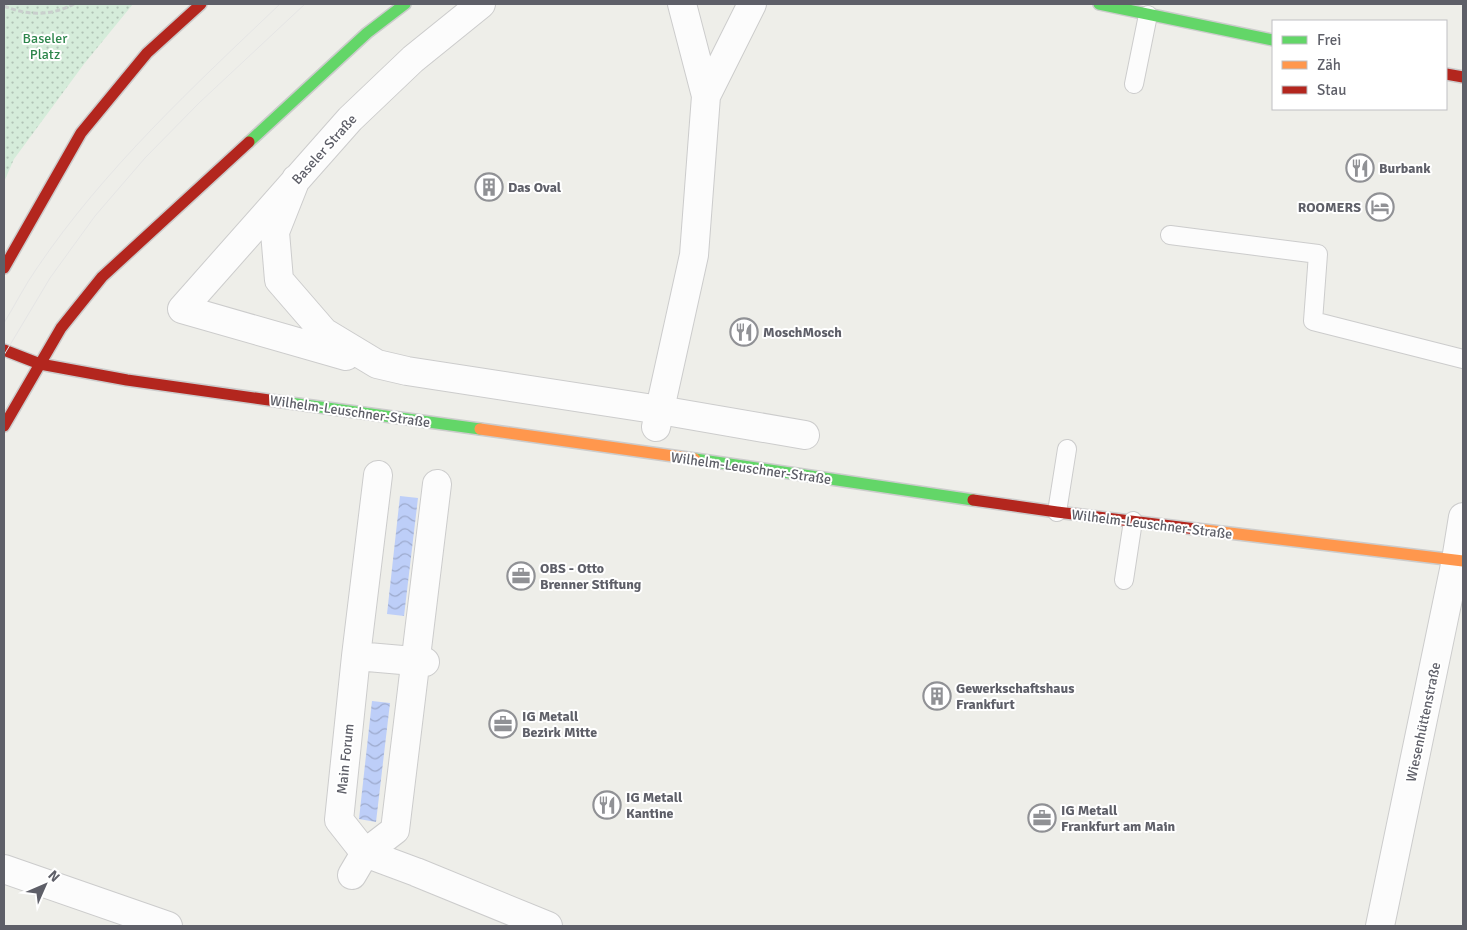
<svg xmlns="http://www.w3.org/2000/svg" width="1467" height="930" font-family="Signika,sans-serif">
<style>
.park{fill:url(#park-dots)}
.water{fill:url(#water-waves)}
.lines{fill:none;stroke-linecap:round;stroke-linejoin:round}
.lane-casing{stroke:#ccc;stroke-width:20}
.street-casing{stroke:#ccc;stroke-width:30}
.fast-casing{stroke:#ccc;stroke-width:14}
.slow-casing{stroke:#ccc;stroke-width:14}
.jam-casing{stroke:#ccc;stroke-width:14}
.path{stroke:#c9cfcd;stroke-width:3;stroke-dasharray:5 2.5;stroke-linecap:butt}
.lane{stroke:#fcfcfc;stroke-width:18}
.street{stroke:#fcfcfc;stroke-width:28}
.fast{stroke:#63d668;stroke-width:11}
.slow{stroke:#ff974d;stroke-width:11}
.jam{stroke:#b3261e;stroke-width:11}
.tram{stroke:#e5e5e5;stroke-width:1}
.labels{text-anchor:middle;stroke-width:4;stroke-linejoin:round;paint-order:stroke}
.park-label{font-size:14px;fill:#2e864c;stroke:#fff}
.street-label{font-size:14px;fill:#5e5f68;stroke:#fff}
.poi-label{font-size:14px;font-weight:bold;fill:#5e5f68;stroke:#fff;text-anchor:start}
</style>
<defs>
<pattern id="park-dots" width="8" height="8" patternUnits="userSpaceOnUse" patternTransform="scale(1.25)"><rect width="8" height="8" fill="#d5ecda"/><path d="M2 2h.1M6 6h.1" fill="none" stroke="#b0c2b5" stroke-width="1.8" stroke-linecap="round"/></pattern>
<pattern id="water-waves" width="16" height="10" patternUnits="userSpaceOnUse" patternTransform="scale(1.25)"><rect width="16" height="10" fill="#bdcef8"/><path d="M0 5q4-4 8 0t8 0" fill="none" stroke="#9daacd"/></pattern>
</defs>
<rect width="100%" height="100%" fill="#eeeee9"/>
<path class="park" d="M4,4H133L84,64L14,159L4,182Z"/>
<path class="water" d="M400,496L418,498L404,616L387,614Z
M372,701L390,703L376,822L359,819Z"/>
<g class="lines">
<g class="lane-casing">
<path id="lane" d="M1134,84L1148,15
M1170,235L1318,254L1313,321L1463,359
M1057,512L1067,449
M1124,580L1133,521"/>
</g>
<g class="street-casing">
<path id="street" d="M706,96L752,4
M296,179L275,232L279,280L324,332L377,364L407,371L660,410L805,435
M346,356L182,309L350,119L413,59L481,4
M656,427L694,255L706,96L682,4
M378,475L356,656L339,820L365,853L416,872L548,926
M356,656L425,662
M4,869L168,926
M352,875L365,853L395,830L437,484
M1380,926L1456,560L1463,517"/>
</g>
<g class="fast-casing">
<path id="fast" d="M1099,4L1273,40
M249,142L367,33L405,4
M283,402L480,429
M695,459L973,500"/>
</g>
<g class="slow-casing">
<path id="slow" d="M480,429L695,459
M1196,529L1463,561"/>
</g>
<g class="jam-casing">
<path id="jam" d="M1446,74L1463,77
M4,268L81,133L147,53L201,4
M4,350L40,364L127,380L283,402
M4,426L61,328L102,277L249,142
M973,500L1057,512L1196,529"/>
</g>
<path class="path" d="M4,6C28,16 51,16 74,4"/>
<use href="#lane" class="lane"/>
<use href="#street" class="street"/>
<use href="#fast" class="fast"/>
<use href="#slow" class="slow"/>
<use href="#jam" class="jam"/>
<path class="tram" d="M4,323C15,305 25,285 37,268C104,169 194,86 280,4
M4,355L50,278L95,216L145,158L199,103L305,4"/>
</g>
<defs>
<g id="restaurant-ring" transform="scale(1.4375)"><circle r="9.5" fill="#fff" stroke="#909195" stroke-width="1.5"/><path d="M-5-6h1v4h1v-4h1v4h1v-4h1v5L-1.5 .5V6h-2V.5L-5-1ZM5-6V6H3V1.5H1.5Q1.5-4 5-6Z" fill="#909195"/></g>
<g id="building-ring" transform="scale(1.4375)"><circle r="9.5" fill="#fff" stroke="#909195" stroke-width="1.5"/><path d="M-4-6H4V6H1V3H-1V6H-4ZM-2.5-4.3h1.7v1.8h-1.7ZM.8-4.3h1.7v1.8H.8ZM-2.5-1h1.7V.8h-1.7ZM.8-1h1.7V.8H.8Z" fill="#909195"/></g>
<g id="hotel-ring" transform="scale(1.4375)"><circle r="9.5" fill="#fff" stroke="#909195" stroke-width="1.5"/><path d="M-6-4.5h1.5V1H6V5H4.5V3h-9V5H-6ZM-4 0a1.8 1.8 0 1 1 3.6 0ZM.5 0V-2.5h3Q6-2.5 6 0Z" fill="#909195"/></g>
<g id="office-ring" transform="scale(1.4375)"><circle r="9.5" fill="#fff" stroke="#909195" stroke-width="1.5"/><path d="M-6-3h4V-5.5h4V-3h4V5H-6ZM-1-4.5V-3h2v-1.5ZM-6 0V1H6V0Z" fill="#909195"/></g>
</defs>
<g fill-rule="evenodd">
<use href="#restaurant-ring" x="1360" y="168"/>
<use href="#building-ring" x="489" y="187"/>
<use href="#hotel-ring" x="1380" y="207"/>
<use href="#restaurant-ring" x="744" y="332"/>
<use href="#office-ring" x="521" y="576"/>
<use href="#building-ring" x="937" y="696"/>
<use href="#office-ring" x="503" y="724"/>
<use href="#restaurant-ring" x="607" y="805"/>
<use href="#office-ring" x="1042" y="818"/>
</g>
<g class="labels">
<g class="park-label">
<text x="45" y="43">Baseler<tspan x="45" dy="16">Platz</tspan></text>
</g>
<g class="street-label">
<text transform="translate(324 149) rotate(-48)" y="5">Baseler Straße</text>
<text transform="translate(350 411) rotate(8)" y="5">Wilhelm-Leuschner-Straße</text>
<text transform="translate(751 468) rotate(8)" y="5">Wilhelm-Leuschner-Straße</text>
<text transform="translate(1152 524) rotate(7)" y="5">Wilhelm-Leuschner-Straße</text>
<text transform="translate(1423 722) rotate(-78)" y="5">Wiesenhüttenstraße</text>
<text transform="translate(345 759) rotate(-84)" y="5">Main Forum</text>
</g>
<g class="poi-label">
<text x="1379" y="173">Burbank</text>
<text x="508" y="192">Das Oval</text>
<text x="1361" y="212" text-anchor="end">ROOMERS</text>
<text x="763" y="337">MoschMosch</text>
<text x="540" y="573">OBS - Otto<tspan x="540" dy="16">Brenner Stiftung</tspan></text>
<text x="956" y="693">Gewerkschaftshaus<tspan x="956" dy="16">Frankfurt</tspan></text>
<text x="522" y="721">IG Metall<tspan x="522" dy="16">Bezirk Mitte</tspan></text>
<text x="626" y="802">IG Metall<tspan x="626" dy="16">Kantine</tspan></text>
<text x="1061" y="815">IG Metall<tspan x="1061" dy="16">Frankfurt am Main</tspan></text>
</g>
</g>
<rect width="1467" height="930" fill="none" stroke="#5e5f68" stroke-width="10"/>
<rect x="1272" y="20" width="175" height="90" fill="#ffffff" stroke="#bfbfc3"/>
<rect x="1282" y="36" width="25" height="8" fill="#63d668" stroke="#bfbfc3"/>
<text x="1317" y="45" font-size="15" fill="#5e5f68">Frei</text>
<rect x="1282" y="61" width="25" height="8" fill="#ff974d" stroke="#bfbfc3"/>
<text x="1317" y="70" font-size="15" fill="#5e5f68">Zäh</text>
<rect x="1282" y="86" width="25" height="8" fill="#b3261e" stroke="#bfbfc3"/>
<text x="1317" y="95" font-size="15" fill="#5e5f68">Stau</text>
<g transform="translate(45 885) rotate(45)" stroke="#ffffff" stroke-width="4" paint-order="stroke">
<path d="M0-4L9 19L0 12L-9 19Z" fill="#5e5f68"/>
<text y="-8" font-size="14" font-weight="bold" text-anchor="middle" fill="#5e5f68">N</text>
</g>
</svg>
